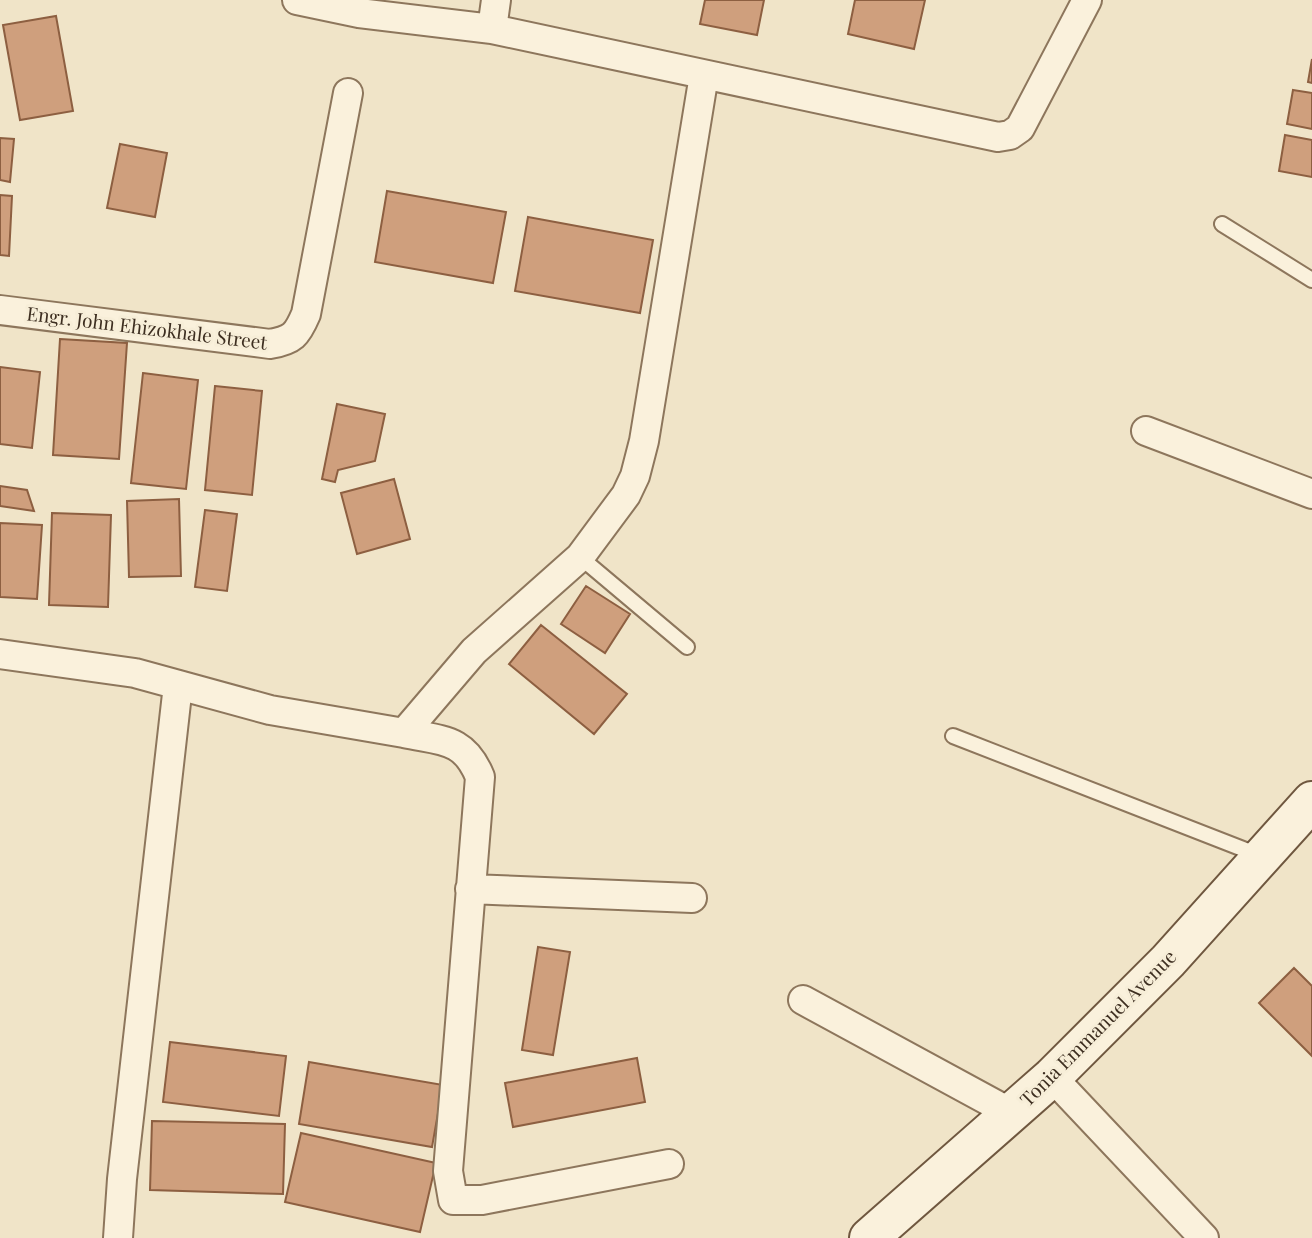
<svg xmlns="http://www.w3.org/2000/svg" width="1312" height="1238" font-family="'Playfair Display',serif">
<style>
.building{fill:#cf9f7d;stroke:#8d5f41;stroke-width:2}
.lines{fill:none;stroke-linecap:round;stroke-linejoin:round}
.lane-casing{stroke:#8d765c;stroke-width:18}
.street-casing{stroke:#8d765c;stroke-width:32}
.secondary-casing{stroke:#6f573f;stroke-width:42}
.lane{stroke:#faf1dc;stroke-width:14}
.street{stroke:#faf1dc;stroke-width:28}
.secondary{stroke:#faf1dc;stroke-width:38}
.labels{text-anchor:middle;stroke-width:6;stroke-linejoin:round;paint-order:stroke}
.street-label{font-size:19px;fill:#3d2e20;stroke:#f7eed8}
</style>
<rect width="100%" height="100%" fill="#f0e4c8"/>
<path class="building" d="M705,0H764L757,35L700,24Z
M855,0H925L914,49L848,34Z
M56,16L73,111L20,120L3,25Z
M1312,59V83L1308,82Z
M1293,90L1312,93V129L1287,124Z
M1285,135L1312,140V177L1279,171Z
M0,138L14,139L10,182L0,180Z
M120,144L167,153L155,217L107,208Z
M387,191L506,212L493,283L375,262Z
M0,195L12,196L9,256L0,255Z
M528,217L653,240L640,313L515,291Z
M60,339L127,343L119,459L53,455Z
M0,367L40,372L32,448L0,444Z
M143,373L198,380L186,489L131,483Z
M215,386L262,391L252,495L205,490Z
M337,404L385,414L375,461L338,470L335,482L322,479Z
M394,479L410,539L357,554L341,493Z
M0,486L27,490L34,511L0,506Z
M179,499L181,576L129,577L127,501Z
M205,510L237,514L227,591L195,587Z
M52,513L111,515L108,607L49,605Z
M0,523L42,525L37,599L0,597Z
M586,586L630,614L605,653L561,624Z
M541,625L627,694L594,734L509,664Z
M538,947L570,952L553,1055L522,1050Z
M1294,968L1312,986V1056L1259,1003Z
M170,1042L286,1056L279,1116L163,1102Z
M637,1058L645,1102L513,1127L505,1083Z
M309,1062L443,1085L432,1147L299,1124Z
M152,1121L285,1124L283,1194L150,1190Z
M301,1133L436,1163L420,1232L285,1202Z"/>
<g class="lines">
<g class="lane-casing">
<path id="lane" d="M1222,224L1312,280
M580,557L687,647
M953,736L1261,856"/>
</g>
<g class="street-casing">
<path id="street" d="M297,0L359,13L492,29L998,137L1010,135L1020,128L1087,0
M492,29L496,0
M0,310L270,344C293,340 297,335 306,314L348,93
M1146,431L1312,494
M0,654L135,673L270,710L404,733L474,651L580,557L626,495L635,476L644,441L704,75
M404,733C441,741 464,737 480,777L448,1171L453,1200H482L669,1164
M470,889L692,898
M803,1000L1011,1113
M1052,1077L1204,1238
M118,1238L122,1179L178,685"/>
</g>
<g class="secondary-casing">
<path id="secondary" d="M869,1238L1052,1077L1168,961L1312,801"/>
</g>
<use href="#lane" class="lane"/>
<use href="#street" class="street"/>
<use href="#secondary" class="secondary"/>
</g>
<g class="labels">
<g class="street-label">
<text transform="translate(147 328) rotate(7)" y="7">Engr. John Ehizokhale Street</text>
<text transform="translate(1098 1028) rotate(-45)" y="7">Tonia Emmanuel Avenue</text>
</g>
</g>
</svg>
